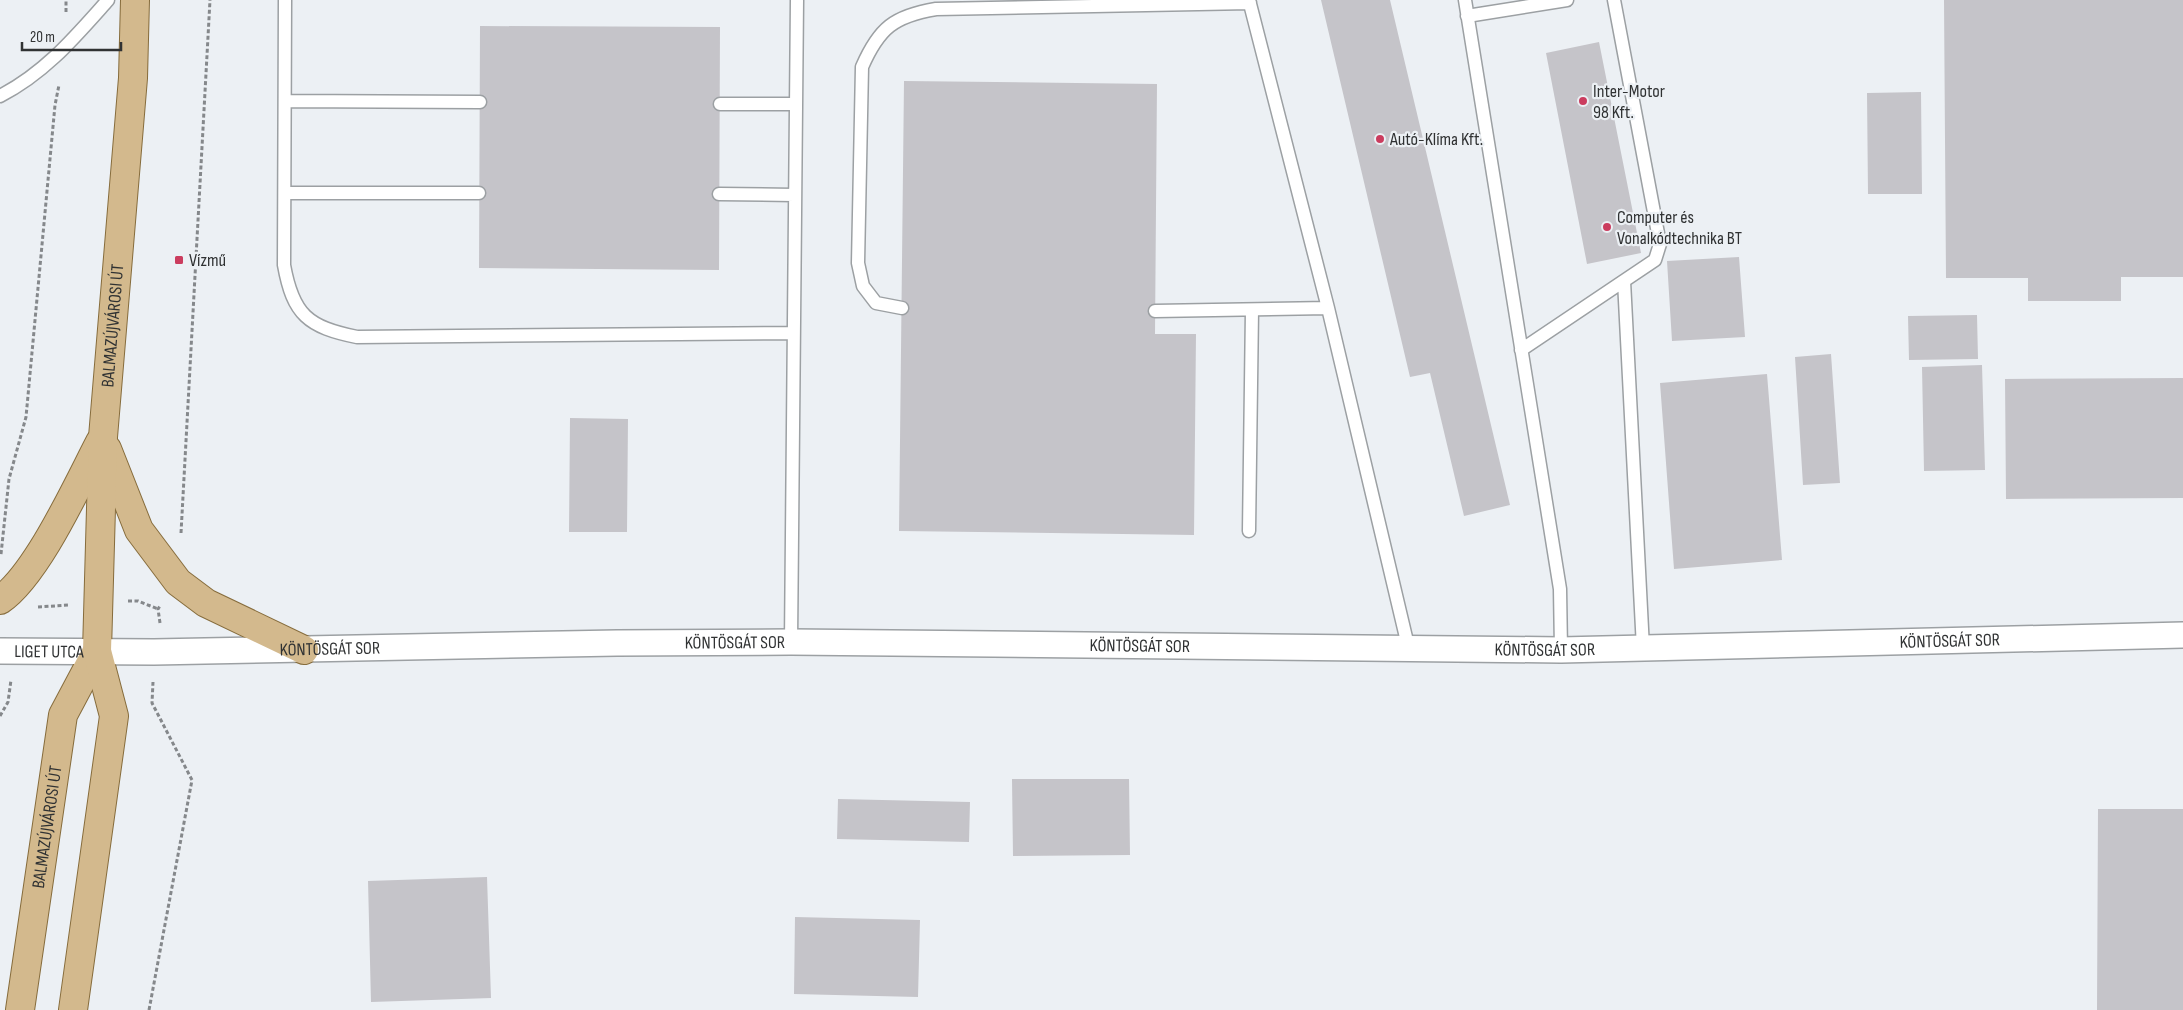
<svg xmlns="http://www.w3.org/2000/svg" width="2183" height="1010" font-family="'Sofia Sans Condensed',sans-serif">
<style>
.building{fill:#c5c4c9}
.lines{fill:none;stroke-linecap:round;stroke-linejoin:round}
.service-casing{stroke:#9ca0a3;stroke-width:15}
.minor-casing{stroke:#9ca0a3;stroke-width:28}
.primary-casing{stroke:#866c3c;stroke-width:30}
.path{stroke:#85888b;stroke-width:3;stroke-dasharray:4 2.5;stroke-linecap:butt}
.service{stroke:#fff;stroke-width:12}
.minor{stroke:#fff;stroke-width:25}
.primary{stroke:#d3b98d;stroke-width:28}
.poi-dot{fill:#cb3c5e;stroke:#ecf0f4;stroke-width:2}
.labels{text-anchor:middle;stroke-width:4.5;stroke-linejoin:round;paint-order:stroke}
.poi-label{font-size:18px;fill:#303233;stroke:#ecf0f4;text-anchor:start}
.street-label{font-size:18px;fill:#303233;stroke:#ecf0f4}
</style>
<rect width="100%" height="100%" fill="#ecf0f4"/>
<path class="building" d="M1321,0H1390L1510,505L1464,516L1430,373L1410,377Z
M1944,0H2183V277H2121V301H2028V278H1946Z
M480,26L720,27L719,270L479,268Z
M1599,42L1641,253L1587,264L1546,53Z
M904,81L1157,84L1155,334H1196L1194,535L899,531Z
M1921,92L1922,194H1868L1867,93Z
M1739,257L1745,337L1672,341L1667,261Z
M1977,315L1978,359L1909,360L1908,316Z
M1831,354L1840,483L1803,485L1795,357Z
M1982,365L1985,470L1924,471L1922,367Z
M1767,374L1782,560L1674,569L1660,383Z
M2183,378V498L2006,499L2005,379Z
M570,418L628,419L627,532H569Z
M1012,779H1129L1130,855L1013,856Z
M838,799L970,802L969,842L837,839Z
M2098,809H2183V1010H2097Z
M487,877L491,998L371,1002L368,881Z
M795,917L920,920L918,997L794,994Z"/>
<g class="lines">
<g class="service-casing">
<path id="service" d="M285,0L284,265C293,315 308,327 357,337L792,333
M1249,0L1328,308L1409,650
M1465,0L1560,589L1561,650
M1467,16L1567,0
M0,96C45,73 75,37 108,0
M285,101L480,102
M720,104H795
M285,193H479
M719,194L794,195
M1624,281L1643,648
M902,308L876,303L863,286L858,263L862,67C879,28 894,16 936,9L1250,3
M1155,311L1328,308
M1521,350L1655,260L1660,244L1614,0
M1249,531L1252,310
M791,642L797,0"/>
</g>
<g class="minor-casing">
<g id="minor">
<path id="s1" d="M0,651L154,652L617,643L791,642L1561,650L2183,635"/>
</g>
</g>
<g class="primary-casing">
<g id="primary">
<path d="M107,449L139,530L178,582L206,603L304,650"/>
<path d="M0,600C37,575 78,484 100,442"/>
<path id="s2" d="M20,1010L63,715L97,651"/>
<path id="s3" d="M73,1010L114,716L97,651L103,437L133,78L135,0"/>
</g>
</g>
<path class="path" d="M66,12V0
M181,533L210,0
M1,554L9,479L26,417L55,105L59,85
M128,601H138L158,609
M38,607L69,605
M160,623L158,609L160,606
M0,716L8,702L11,680
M149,1010L192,780L152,703L153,682"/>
<use href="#service" class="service"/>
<use href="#minor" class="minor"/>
<use href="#primary" class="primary"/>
</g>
<g class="poi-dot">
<circle cx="1583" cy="101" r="5"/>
<circle cx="1380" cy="139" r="5"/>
<circle cx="1607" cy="227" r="5"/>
<rect x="174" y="255" width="10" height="10" rx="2.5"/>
</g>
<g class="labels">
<g class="poi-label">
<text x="1593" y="97">Inter-Motor<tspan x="1593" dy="21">98 Kft.</tspan></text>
<text x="1390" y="145">Autó-Klíma Kft.</text>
<text x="1617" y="223">Computer és<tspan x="1617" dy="21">Vonalkódtechnika BT</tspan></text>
<text x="189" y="266">Vízmű</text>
</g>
<g class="street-label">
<text dy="6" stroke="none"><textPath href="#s3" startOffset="690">BALMAZÚJVÁROSI ÚT</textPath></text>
<text dy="6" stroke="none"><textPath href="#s1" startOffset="1950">KÖNTÖSGÁT SOR</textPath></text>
<text dy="6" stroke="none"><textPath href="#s1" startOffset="735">KÖNTÖSGÁT SOR</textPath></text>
<text dy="6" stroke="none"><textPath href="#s1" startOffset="1140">KÖNTÖSGÁT SOR</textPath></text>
<text dy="6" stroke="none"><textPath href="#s1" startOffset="1545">KÖNTÖSGÁT SOR</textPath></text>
<text dy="6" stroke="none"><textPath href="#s1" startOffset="330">KÖNTÖSGÁT SOR</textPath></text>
<text dy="6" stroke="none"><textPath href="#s1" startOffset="49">LIGET UTCA</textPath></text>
<text dy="6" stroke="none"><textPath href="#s2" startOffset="185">BALMAZÚJVÁROSI ÚT</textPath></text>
</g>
</g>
<path d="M22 42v8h99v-8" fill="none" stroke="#303233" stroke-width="2.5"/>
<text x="30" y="42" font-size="15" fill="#303233" stroke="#ecf0f4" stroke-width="4" paint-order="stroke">20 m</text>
</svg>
